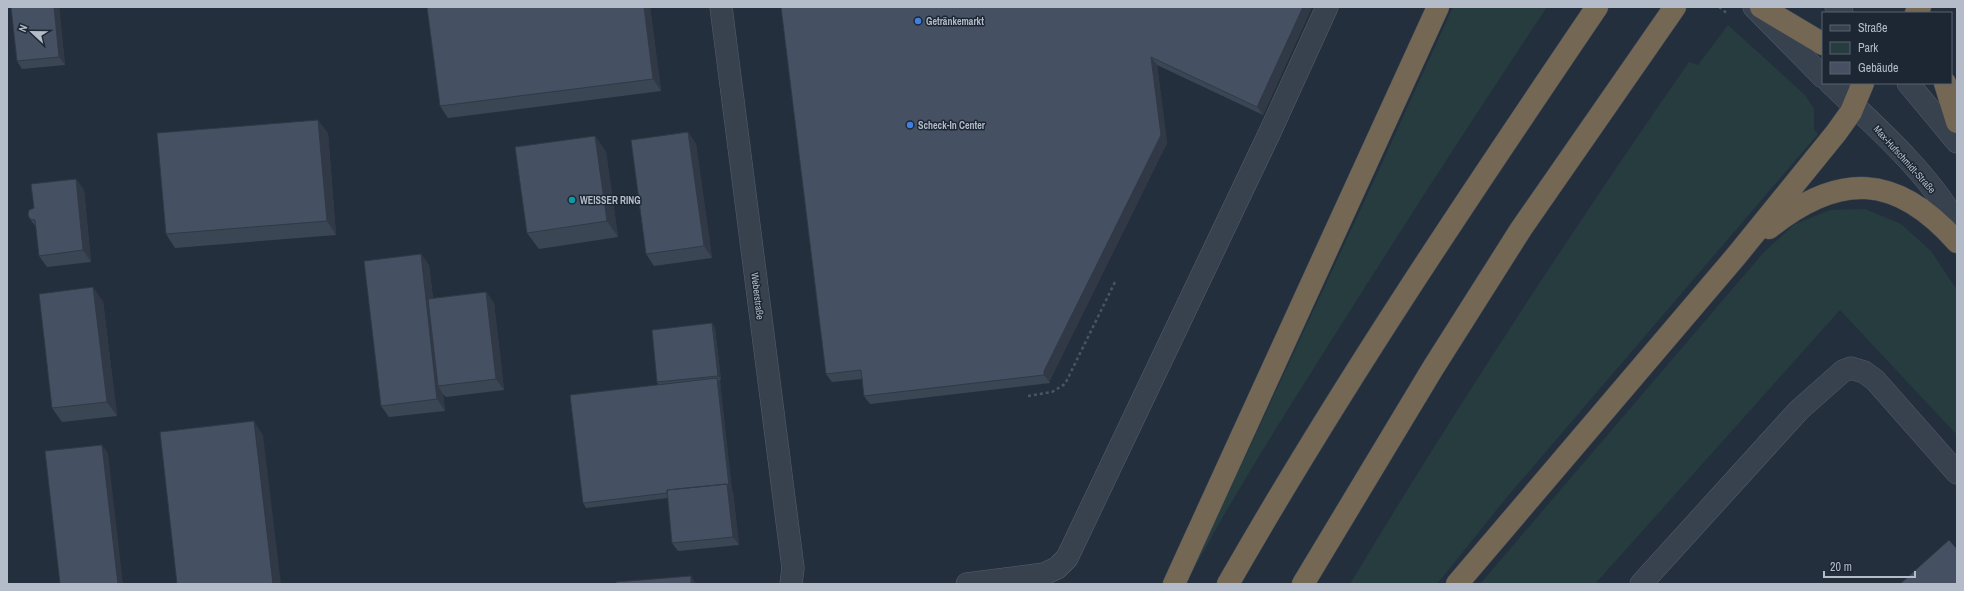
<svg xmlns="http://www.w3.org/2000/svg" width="1964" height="591" font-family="'Archivo Narrow',sans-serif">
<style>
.green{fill:#263c3f}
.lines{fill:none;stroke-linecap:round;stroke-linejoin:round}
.minor-casing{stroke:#565f6c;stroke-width:23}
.highway-casing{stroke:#434c59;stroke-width:23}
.path{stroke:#44595c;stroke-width:2.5;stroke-dasharray:3 3;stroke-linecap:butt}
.minor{stroke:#38414e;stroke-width:22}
.highway{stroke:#746855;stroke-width:22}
.wall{fill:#3b4654}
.shaded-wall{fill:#303945}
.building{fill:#455162;stroke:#303945}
.shop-dot{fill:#3f7fe0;stroke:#1d2633;stroke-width:1.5}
.culture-dot{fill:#0f9aa8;stroke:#1d2633;stroke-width:1.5}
.labels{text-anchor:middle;stroke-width:3;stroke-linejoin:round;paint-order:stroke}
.poi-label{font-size:10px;font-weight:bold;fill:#b4bcc9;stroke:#1d2633;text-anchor:start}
.street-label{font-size:10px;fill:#b4bcc9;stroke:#1d2633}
</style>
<rect width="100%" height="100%" fill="#242f3e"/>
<path class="green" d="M1453,7H1547C1471,121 1397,236 1324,352C1276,428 1228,504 1186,584L1373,183Z
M1728,25L1805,95L1814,109V130L1818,134L1507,497L1437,584H1350C1457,406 1571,232 1689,62L1698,65Z
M1865,209L1901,224L1931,251L1957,290V435L1840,310L1595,584H1480L1764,252L1795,224L1830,210Z"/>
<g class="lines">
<g class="minor-casing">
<path id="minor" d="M721,7L793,568L791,584
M1754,7L1823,77
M1836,7L1842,13
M1830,83C1873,124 1928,172 1957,224
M1908,83L1957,142
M967,584L1044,574L1057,568L1067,558L1270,132L1327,7
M1641,584L1799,410L1843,371L1851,368L1864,372L1875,380L1957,473"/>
</g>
<g class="highway-casing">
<path id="highway" d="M1761,7L1823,44
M1916,13L1920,7
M1945,83L1957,122
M1769,228C1839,172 1896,173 1957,242
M1174,584L1438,7
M1228,584C1341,386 1469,196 1597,7
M1303,584L1433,368L1521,229L1675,7
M1457,584L1737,255L1836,133L1851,112L1863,83"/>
</g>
<path class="path" d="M1719,7L1728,14
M1028,396L1052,392L1065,384L1115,282"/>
<use href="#minor" class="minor"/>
<use href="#highway" class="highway"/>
</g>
<path class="wall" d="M11,7H59L65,65L22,69L17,61Z
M427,7H650L661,91L448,118L440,106Z
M781,7H1312L1263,115L1157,65L1167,143L1050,380V383L870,404L864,396L862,379L832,382L826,374Z
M688,132L696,144L712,258L654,266L646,254Z
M328,133L336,235L175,248L166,234Z
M595,136L606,152L618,237L539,249L527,233Z
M76,179L84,190L91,262L47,267L39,256L36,227L30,219L34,208Z
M421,254L429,265L433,298L486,292L494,303L504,390L446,397L443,394L445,411L389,417L381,406Z
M103,301L117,416L62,422L52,408Z
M712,323L715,328L721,380L719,381L720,382L732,491L733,492L739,545L678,551L672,543L668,498L586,508L583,503L658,384L657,382Z"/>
<path class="shaded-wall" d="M54,7H59L65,65L59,57Z
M644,7H650L661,91L653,79Z
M1303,7H1312L1263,115L1257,107Z
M1151,57L1157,65L1167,143L1050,380V383L1044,375V371Z
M318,120L328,133L336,235L327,221Z
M688,132L696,144L712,258L704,246Z
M595,136L606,152L618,237L607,221Z
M76,179L84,190L91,262L83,250Z
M421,254L429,265L443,385L438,386L443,394L445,411L437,399Z
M93,287L103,301L117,416L107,402Z
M486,292L494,303L504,390L496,379Z
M712,323L715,328L721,380L718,376Z
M717,378L720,382L732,491L729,486Z
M254,421L263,435L281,584H273Z
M102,445L108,453L123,584H118Z
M727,484L733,492L739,545L733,537Z
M691,576L696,584H691Z"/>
<path class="building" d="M11,7H54L59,57L17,61Z
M427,7H644L653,79L440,106Z
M781,7H1303L1257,107L1151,57L1161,135L1044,371V375L864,396L861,370L826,374Z
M318,120L327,221L166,234L157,133Z
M688,132L704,246L646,254L631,140Z
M595,136L607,221L527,233L515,147Z
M76,179L83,250L39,256L35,220L30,219L28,215L29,210L34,208L31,184Z
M421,254L437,399L381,406L364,261Z
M93,287L107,402L52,408L39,294Z
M486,292L496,379L438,386L428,299Z
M712,323L718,376L657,382L652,330Z
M717,378L729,486L727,484L667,490V493L583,503L570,395Z
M254,421L273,584H177L160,432Z
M102,445L118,584H60L45,451Z
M727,484L733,537L672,543L667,490Z
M1949,540L1957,549V584H1900Z
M691,576V584H616V582Z"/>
<g class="shop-dot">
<circle cx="918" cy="21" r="4"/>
<circle cx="910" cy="125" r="4"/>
</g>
<circle class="culture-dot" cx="572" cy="200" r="4"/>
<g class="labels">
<g class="poi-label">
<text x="926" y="25">Getränkemarkt</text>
<text x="918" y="129">Scheck-In Center</text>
<text x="580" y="204">WEISSER RING</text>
</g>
<g class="street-label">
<text transform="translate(1905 159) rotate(48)" y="4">Max-Hufschmidt-Straße</text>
<text transform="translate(758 296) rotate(83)" y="4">Weberstraße</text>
</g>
</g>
<rect width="1964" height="591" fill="none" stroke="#b4bcc9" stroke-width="16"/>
<rect x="1822" y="12" width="130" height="72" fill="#1d2633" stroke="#59626f"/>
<rect x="1830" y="25" width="20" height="6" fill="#38414e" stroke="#59626f"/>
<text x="1858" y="32" font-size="12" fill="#b4bcc9">Straße</text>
<rect x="1830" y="42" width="20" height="12" fill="#263c3f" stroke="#59626f"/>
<text x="1858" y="52" font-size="12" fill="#b4bcc9">Park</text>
<rect x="1830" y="62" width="20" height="12" fill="#455162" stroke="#59626f"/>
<text x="1858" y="72" font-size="12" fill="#b4bcc9">Gebäude</text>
<g transform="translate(32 32) rotate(292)" stroke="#1d2633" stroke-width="3" paint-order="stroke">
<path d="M0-3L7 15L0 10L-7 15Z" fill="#b4bcc9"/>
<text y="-6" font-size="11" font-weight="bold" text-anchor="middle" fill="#b4bcc9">N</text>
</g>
<path d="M1824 571v6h91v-6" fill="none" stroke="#b4bcc9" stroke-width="2"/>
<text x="1830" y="571" font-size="12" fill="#b4bcc9" stroke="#1d2633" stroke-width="3" paint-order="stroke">20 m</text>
</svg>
